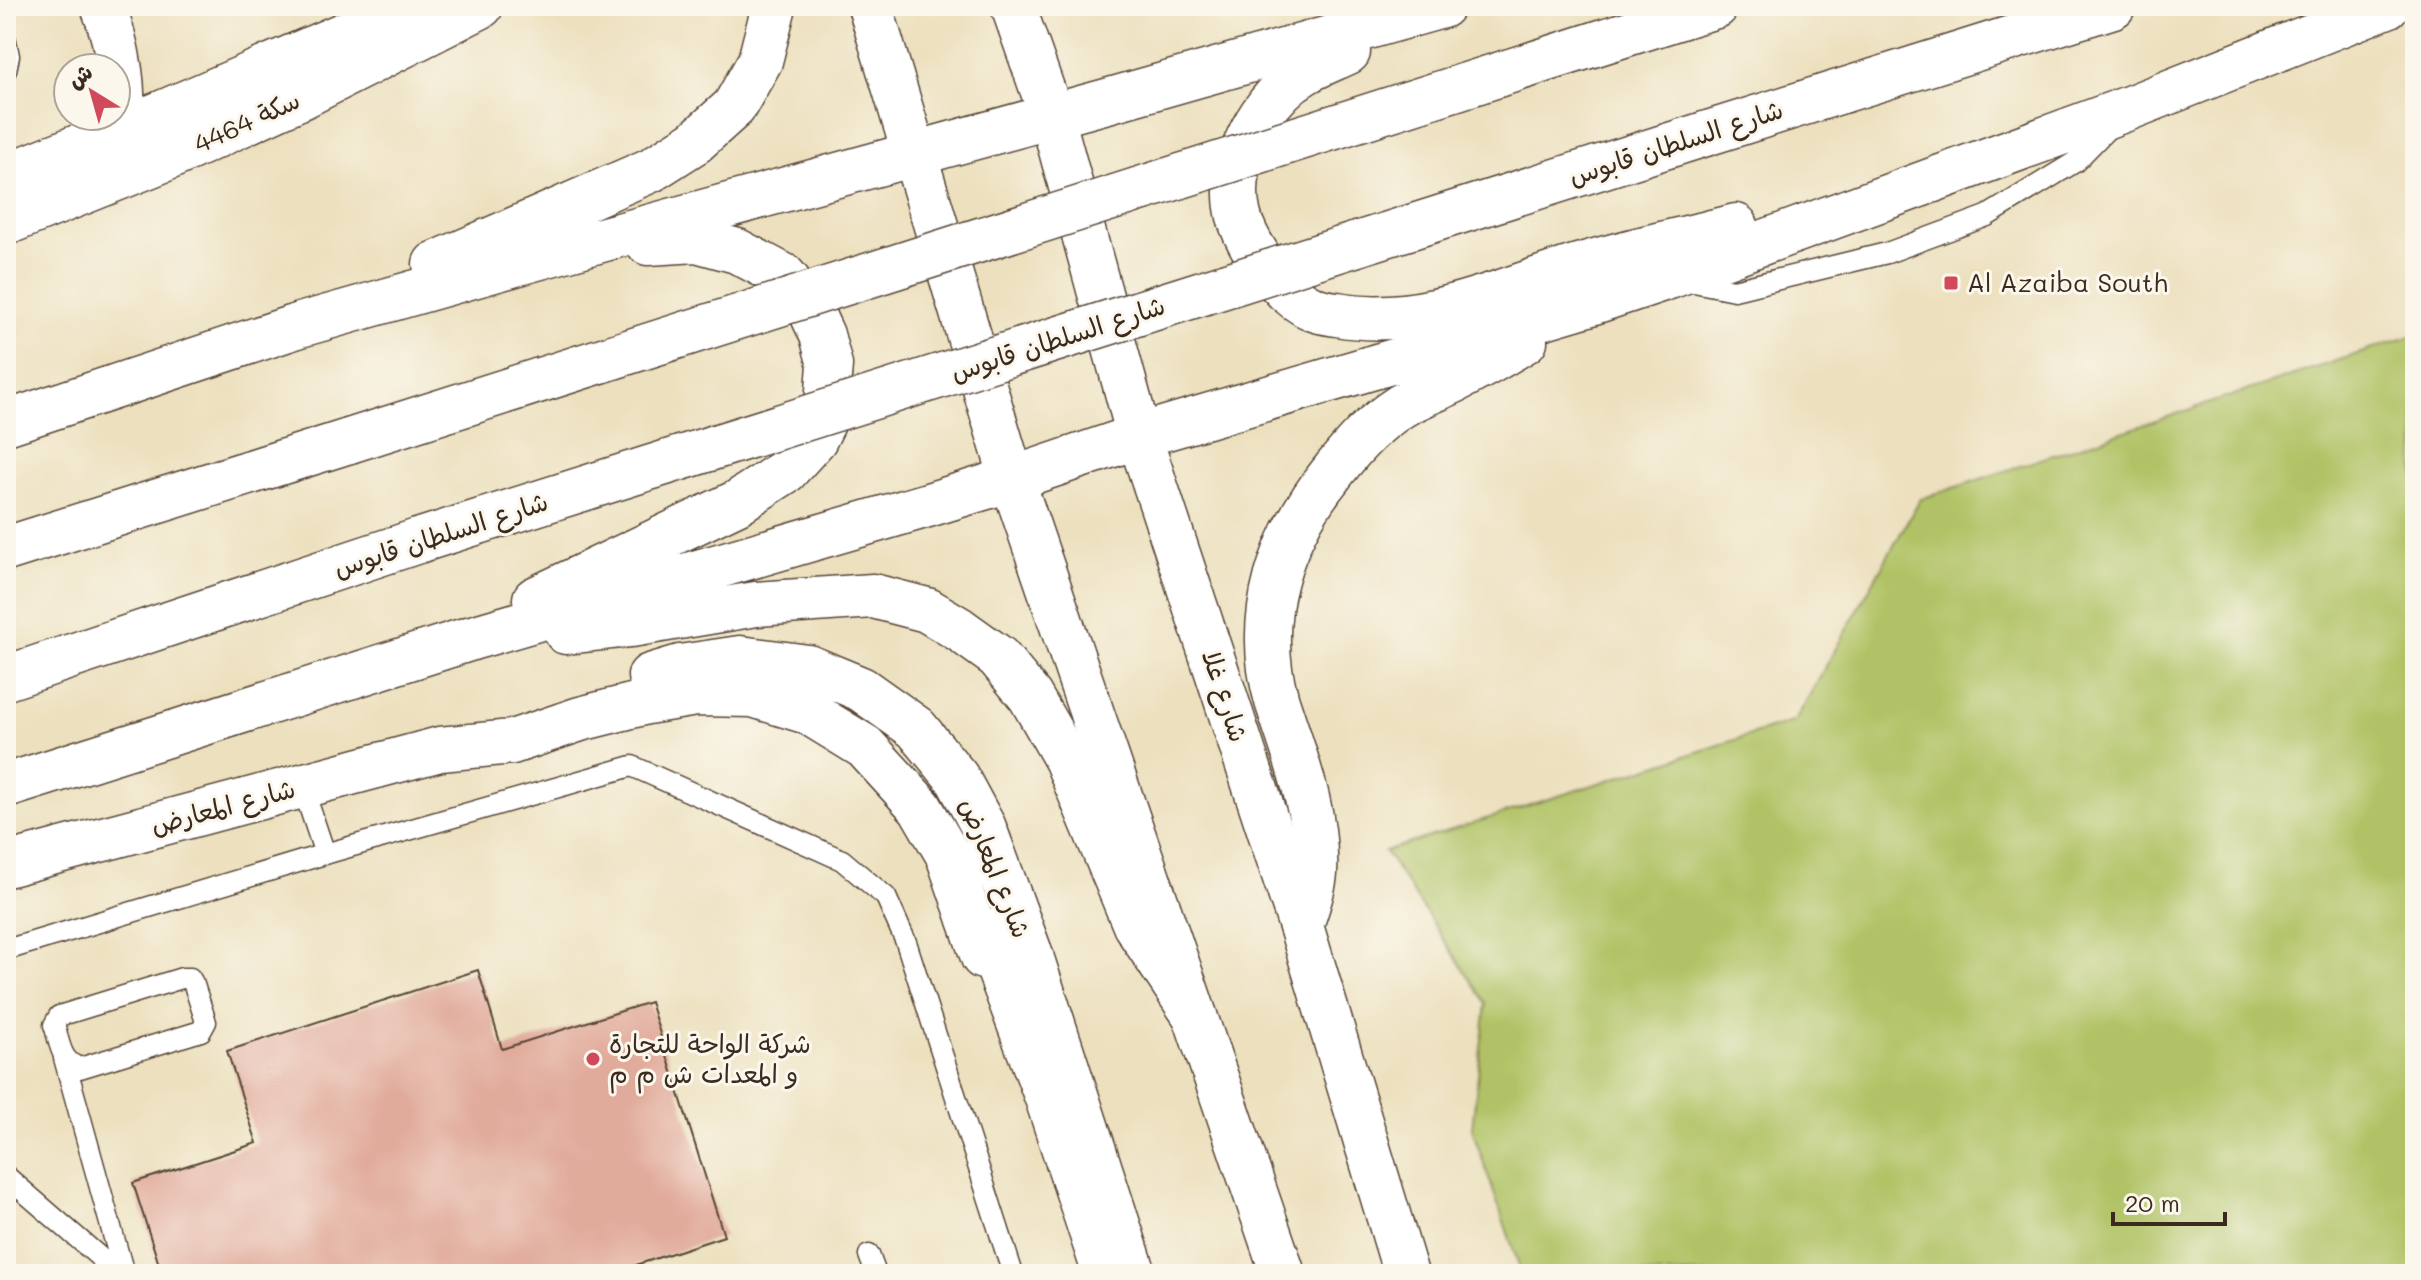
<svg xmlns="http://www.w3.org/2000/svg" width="2421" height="1280" font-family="Mali,'Playpen Sans Arabic',sans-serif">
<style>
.green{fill:#b0c265;stroke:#767642;stroke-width:2}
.building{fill:#e1ab9b}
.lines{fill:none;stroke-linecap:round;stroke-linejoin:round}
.lane-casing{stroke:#564536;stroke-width:23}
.secondary-casing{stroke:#564536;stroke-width:47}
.primary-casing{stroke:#564536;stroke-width:47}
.highway-casing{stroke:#564536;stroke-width:47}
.lane{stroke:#fff;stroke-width:20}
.secondary{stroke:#fff;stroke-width:44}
.primary{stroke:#fff;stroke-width:44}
.highway{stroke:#fff;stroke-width:44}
.highway-bridge-casing{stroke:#564536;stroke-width:47;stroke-linecap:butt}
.highway-bridge{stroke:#fff;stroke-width:44}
.poi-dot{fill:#d1495b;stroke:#fbf7ec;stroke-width:3}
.labels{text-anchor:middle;stroke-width:6;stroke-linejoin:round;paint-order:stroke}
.street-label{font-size:26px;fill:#3b2a1e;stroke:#fbf7ec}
.poi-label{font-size:26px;fill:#3b2a1e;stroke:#fbf7ec;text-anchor:start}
</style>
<rect width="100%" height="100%" fill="#fbf7ec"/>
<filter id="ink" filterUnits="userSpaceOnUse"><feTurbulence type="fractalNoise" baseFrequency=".0125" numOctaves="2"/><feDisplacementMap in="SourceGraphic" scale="16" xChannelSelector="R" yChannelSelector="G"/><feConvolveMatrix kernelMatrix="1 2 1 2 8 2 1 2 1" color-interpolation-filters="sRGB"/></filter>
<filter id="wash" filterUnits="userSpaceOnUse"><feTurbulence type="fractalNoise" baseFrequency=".006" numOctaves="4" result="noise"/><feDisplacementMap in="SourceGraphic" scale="32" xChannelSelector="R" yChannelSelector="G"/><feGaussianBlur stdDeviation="1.8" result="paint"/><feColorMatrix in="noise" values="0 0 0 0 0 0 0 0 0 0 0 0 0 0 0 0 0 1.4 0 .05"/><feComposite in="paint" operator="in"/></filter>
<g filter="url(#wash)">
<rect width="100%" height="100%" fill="#ece0be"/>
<path class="green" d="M2415,335V1274H1522L1472,1129L1486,1003L1385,851L1795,721L1920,499Z"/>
<g id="blocks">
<path class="building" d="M478,970L502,1049L650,1002L724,1236L633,1266L635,1274H162L133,1183L257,1143L227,1051Z"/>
</g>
</g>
<g filter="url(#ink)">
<use href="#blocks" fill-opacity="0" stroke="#564536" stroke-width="2"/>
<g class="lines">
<g class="lane-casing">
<path id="lane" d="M6,41L9,56L6,70
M1684,280L1734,290L1887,253L1987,216L2075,162L2110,126
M302,785L325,854L632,766L842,860L886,897L906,942L1013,1274
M6,950L325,854
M182,978H190L194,985L206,1022L201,1031L80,1068C60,1062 60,1042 54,1025L59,1016Z
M64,1058L124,1274
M6,1176L119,1274
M869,1255L876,1274"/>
</g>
<g class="secondary-casing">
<path id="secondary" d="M99,149C104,144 113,137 116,131C131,100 115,36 103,6
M6,176L157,115L410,6
M6,223L168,158L303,96L481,6
M650,676L680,667L740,658L808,667L861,689L916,728L957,778L984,828L1029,950L1134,1274
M6,865L440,749L512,742L580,719L647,702L696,694L753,695L808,712L865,747L920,807L948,855L983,957"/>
</g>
<g class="primary-casing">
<path id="primary" d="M870,6L1012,479L1283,1274
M1013,6L1052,117L1139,436L1301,926L1406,1274
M970,919L990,946L1047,1098L1105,1274"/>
</g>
<g class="highway-casing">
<path id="highway" d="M1683,16L1716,6
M1348,52C1333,59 1317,65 1304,73C1272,91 1244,135 1238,171C1232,204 1239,227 1258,256C1272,277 1290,299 1314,309C1321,312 1330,313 1337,314C1419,329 1496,292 1572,268C1626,251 1682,240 1736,226
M1705,134L2113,6
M435,264L651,170L695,142L734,107L760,61L774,6
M6,423L300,325L561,251L1107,101L1442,6
M6,549L349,441
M535,599L738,502L786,471L815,439L826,417L830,365L822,335L809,307L784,276L737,251L697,240L648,243
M566,632L631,625L756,604L873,596L927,610L959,629L998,657L1030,696L1066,759L1135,925L1195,1016
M6,678L418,541
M6,786L472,638L928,505L1012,479L1139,436L1588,304L1669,277L2129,108L2387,6
M1301,926C1306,909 1314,890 1315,873C1318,813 1295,757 1277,701C1252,616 1281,535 1335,469C1355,444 1373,424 1401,406C1418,396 1438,389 1456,380C1479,368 1502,355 1525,341"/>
</g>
<use href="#lane" class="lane"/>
<use href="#secondary" class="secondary"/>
<use href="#primary" class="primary"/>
<use href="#highway" class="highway"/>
<g class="highway-bridge-casing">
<path id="highway-bridge" d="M349,441L1683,16
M418,541L1705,134"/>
</g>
<use href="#highway-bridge" class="highway-bridge"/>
</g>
</g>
<g class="poi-dot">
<rect x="1943" y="275" width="16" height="16" rx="4"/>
<circle cx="593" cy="1059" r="8"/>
</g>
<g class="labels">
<g class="street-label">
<text transform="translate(247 122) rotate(-25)" y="9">سكة 4464</text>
<text transform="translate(1676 143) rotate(-18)" y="9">شارع السلطان قابوس</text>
<text transform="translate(1058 339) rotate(-18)" y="9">شارع السلطان قابوس</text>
<text transform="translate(441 535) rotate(-18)" y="9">شارع السلطان قابوس</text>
<text transform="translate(1225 696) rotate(72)" y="9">شارع غلا</text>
<text transform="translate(223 807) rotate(-15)" y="9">شارع المعارض</text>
<text transform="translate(995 868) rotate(68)" y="9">شارع المعارض</text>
</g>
<g class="poi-label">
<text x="1967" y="292">Al Azaiba South</text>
<text x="609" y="1053">شركة الواحة للتجارة<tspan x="609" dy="30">و المعدات ش م م</tspan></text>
</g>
</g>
<rect width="2421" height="1280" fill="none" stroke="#fbf7ec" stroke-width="32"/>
<g transform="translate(92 92) rotate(323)"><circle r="38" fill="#fbf7ec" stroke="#aea59a" stroke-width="2"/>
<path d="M0-6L14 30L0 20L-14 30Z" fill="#d1495b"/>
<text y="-12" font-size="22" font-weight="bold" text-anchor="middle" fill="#3b2a1e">ش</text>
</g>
<path d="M2113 1212v12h112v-12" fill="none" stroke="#3b2a1e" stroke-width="4"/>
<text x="2125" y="1212" font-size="24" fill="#3b2a1e" stroke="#fbf7ec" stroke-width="6" paint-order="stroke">20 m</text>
</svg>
